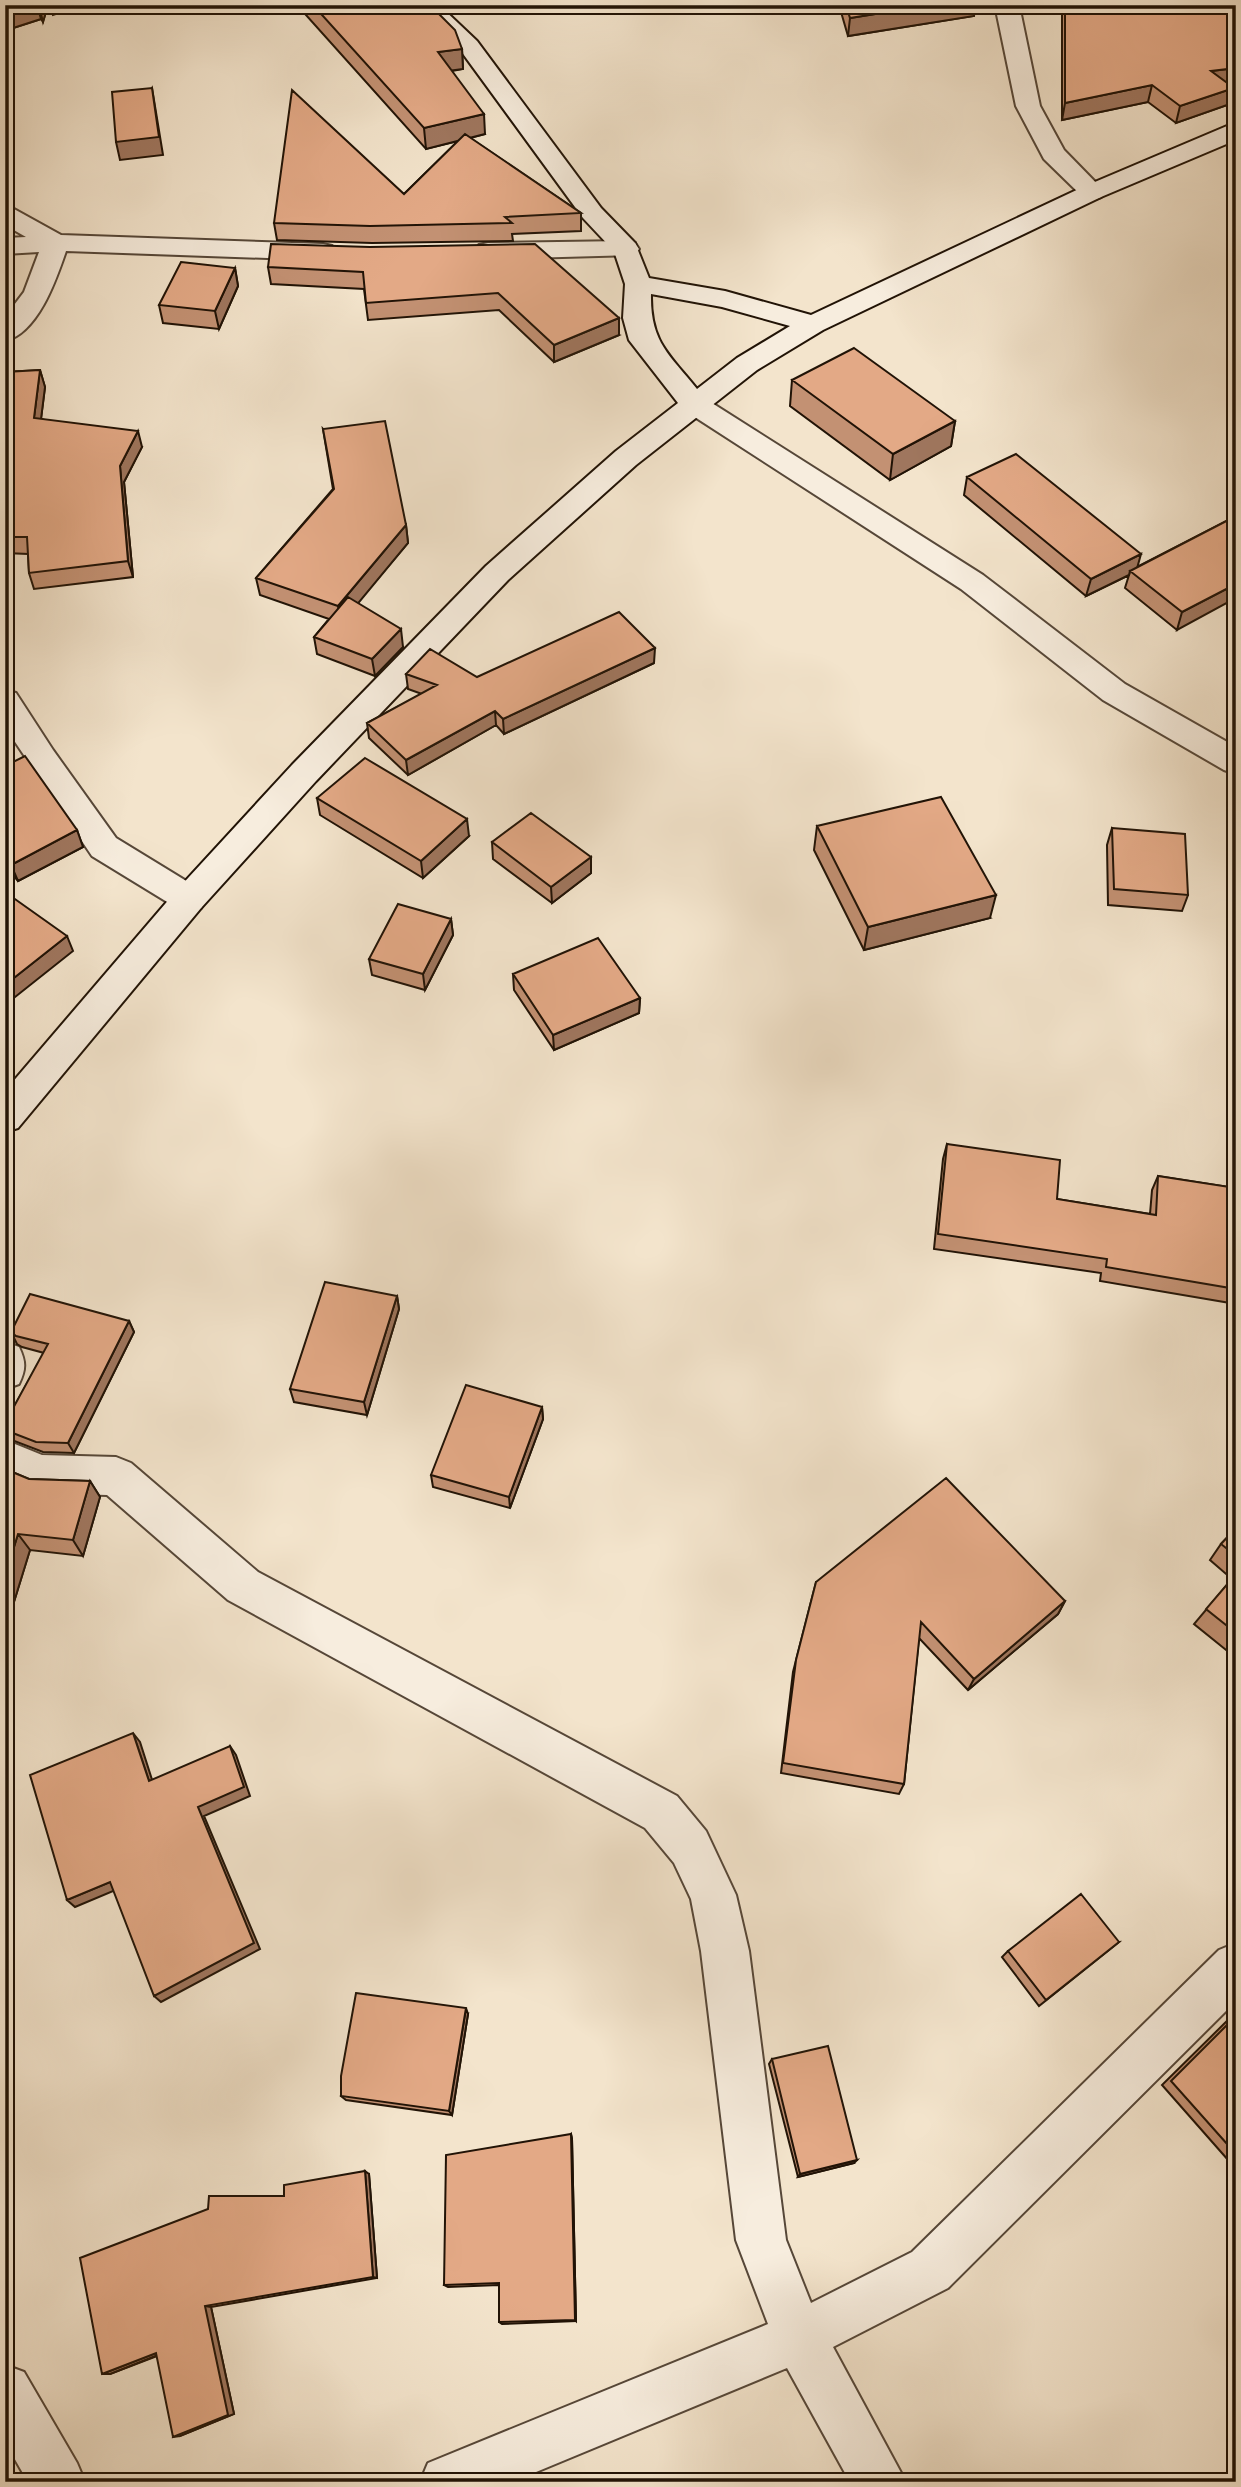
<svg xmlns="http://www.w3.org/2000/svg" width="1241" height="2487" font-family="'Libre Bodoni',serif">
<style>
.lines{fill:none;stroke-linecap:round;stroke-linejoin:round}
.street-casing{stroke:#564738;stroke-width:4}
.secondary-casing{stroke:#211306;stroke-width:4}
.street{fill:#f7edde;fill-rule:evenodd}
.secondary{fill:#f7edde;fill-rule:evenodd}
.wall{fill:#c39173;stroke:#211306;stroke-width:2}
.shaded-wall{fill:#9f765e;stroke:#211306;stroke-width:2}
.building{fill:#e3a986;stroke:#211306;stroke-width:2}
</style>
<rect width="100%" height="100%" fill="#f3e4cc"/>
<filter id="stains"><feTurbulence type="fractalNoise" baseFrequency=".00286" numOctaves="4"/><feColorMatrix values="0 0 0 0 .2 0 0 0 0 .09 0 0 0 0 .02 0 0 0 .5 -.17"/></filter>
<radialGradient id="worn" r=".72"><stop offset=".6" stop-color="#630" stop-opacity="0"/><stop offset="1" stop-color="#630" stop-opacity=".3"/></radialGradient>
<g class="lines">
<g class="street-casing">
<path id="street" d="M995,5H1019L1040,106L1064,150L1105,192L1101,197L1092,200L1083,197L1044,159L1016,106Z
M5,206L14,209L61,235L323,244L332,246L336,252L332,258L323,260L66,251C56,280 38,333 5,341V317L24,292L39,252L5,254V238L26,237L5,225Z
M626,241L635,243L639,249L635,255L488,259L479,257L475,251L479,245L488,243Z
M694,395L704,398L983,575L1125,684L1236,747V774L1224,770L1103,700L961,589L684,410L680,404L684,398Z
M5,690L16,693L53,750L116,838L201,890L206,899L201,908L189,912L177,908L92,856L5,727Z
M5,1342L19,1347C26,1362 26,1369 19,1384L5,1389Z
M5,1440L42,1455L116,1457L131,1463L258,1572L677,1796L706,1831L736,1895L749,1951L786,2240L811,2303L912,2252L1219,1950L1236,1943V2001L948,2288L833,2347L906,2482H850L787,2368L512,2482H420L428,2463L768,2324L736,2240L701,1951L691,1899L674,1863L645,1828L228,1600L107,1495L40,1493L5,1479Z
M5,2365L24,2372L77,2463L85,2482H28L5,2442Z"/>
</g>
<g class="secondary-casing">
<path id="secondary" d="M414,5H439L477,41L601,208L635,243L649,278L725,291L811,315L1083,187L1227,126L1236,124V140L1101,197L823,330L757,370L636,465L508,580L316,781L201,908L18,1128L5,1132V1091L177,890L292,765L486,566L616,451L678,403L629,340L623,318L625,284L614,251L583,218L461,51ZM651,294L722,307L790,326L737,358L697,389C669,354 650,342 651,294Z"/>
</g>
<use href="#street" class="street"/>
<use href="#secondary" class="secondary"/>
</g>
<path class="wall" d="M5,5H48L43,22L41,19L7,30L5,26Z
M297,5H430L462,49L463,69L452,71L485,134L470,138L581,213V231L512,234L513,241L372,243L277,240L274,223L404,194L458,141L426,149Z
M839,5H975L974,16L848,36Z
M1062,5H1236V84L1230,85L1234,88L1230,104L1176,123L1148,102L1062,120Z
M370,247L619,335L554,362L499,310L368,320L364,289L271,284L268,267Z
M235,268L238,286L219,329L163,323L159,305Z
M40,370L45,387L41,419L142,447L124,482L133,577L34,589L29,573L28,554L5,553V372Z
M792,380L955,421L951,446L890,480L790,406Z
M323,429L406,525L408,543L357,603L403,647L375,676L317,654L314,637L329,619L260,595L256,578L333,489Z
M967,477L1137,567L1236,516L1177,630L1125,588L1129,575L1086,596L964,495Z
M654,663L504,734L496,725L408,775L369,738L367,723L422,694L408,689L406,674L477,677Z
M5,766L77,830L83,847L18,881L5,866Z
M317,798L469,836L423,878L320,815Z
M817,826L990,918L864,950L814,850Z
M1112,828L1188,895L1182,911L1108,905L1107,845Z
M492,842L591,857V873L552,903L493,859Z
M451,919L453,935L425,990L372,975L369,959Z
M513,974L640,998L639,1013L554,1050L514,990Z
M947,1144L1057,1199L1150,1214L1152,1190L1158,1176L1236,1188V1304L1100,1281L1101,1273L934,1249L943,1159Z
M397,1296L399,1309L367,1415L294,1402L290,1389Z
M129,1321L134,1332L74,1453L43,1452L9,1439L5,1433V1423L44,1353L22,1347L17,1344L11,1332Z
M542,1407L543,1419L510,1508L433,1487L431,1475Z
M5,1469L29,1479L90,1481L100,1497L83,1556L30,1550L5,1631Z
M1236,1528V1658L1194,1624L1232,1579L1210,1560L1221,1544Z
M816,1582L1065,1601L1058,1614L968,1690L919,1638L904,1784L899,1794L781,1773L793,1672Z
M1119,1942L1039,2006L1002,1957L1008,1951Z
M1236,2012V2169L1162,2085Z
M468,2014L452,2115L346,2100L341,2096Z
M772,2059L854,2163L798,2177L769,2064Z
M571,2134L572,2139L576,2321L502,2324L499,2322V2285L448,2287L444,2285Z
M369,2174L377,2278L211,2307L234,2414L180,2436L157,2356L110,2374L284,2196Z"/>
<path class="shaded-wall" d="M31,5H37L41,19L7,30L5,24V13Z
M40,5H48L43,22L39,6Z
M51,5H83L53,15Z
M931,5H975L974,16L848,36L850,18Z
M462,49L463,69L440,72L438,52Z
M1236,68V84L1207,88L1211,71Z
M1152,85L1148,102L1062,120L1065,103Z
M152,88L163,155L120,160L116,142Z
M1234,88L1230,104L1176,123L1180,106Z
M484,114L485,134L426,149L424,128Z
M235,268L238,286L219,329L215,311Z
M619,318V335L554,362V345Z
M40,370L45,387L39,435L34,418Z
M955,421L951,446L890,480L893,454Z
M138,431L142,447L124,482L133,577L128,561L120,466Z
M406,525L408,543L341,624L338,606Z
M1141,554L1136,572L1130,571L1129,575L1086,596L1091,579Z
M1236,584V598L1177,630L1182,612Z
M401,629L403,647L375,676L372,659Z
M655,648L654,663L504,734L503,719Z
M495,711L496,725L408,775L406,760Z
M467,819L469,836L423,878L421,861Z
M77,830L83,847L18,881L11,865Z
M591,857V873L552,903L551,887Z
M996,895L990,918L864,950L868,927Z
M451,919L453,935L425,990L423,974Z
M67,936L73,951L5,1005V985Z
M640,998L639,1013L554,1050L553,1035Z
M397,1296L399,1309L367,1415L364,1402Z
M129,1321L134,1332L74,1453L68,1443Z
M542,1407L543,1419L510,1508L509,1497Z
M90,1481L100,1497L83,1556L73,1540Z
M18,1534L30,1550L5,1631V1576Z
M1065,1601L1058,1614L968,1690L974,1679Z
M133,1733L140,1742L155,1789L149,1781Z
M230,1746L236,1755L250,1796L204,1816L260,1949L161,2002L154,1996L198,1807Z
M110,1882L118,1889L75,1907L67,1900Z
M466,2008L468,2014L452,2115L449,2111Z
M571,2134L572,2139L576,2321L575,2320Z
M857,2160L854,2163L798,2177L800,2174Z
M365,2171L369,2174L377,2278L373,2277Z
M205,2306L211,2307L234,2414L180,2436L173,2437Z
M156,2353H163L110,2374H102Z"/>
<path class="building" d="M5,5H31L5,13Z
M313,5H430L455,30L462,49L438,52L484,114L424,128Z
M846,5H931L850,18Z
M1065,5H1236V68L1211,71L1234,88L1180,106L1152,85L1065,103Z
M152,88L159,137L116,142L112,92Z
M292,90L404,194L465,134L581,213L505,217L512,223L370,226L274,223Z
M271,244L370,247L535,244L619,318L554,345L498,293L366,303L363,272L268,267Z
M181,262L235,268L215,311L159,305Z
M854,348L955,421L893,454L792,380Z
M40,370L34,418L138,431L120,466L128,561L29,573L27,537H5V372Z
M385,421L406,525L338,606L256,578L334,489L323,429Z
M1016,454L1141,554L1091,579L967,477Z
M1236,516V584L1182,612L1130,571Z
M348,597L401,629L372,659L314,637Z
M619,612L655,648L503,719L495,711L406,760L367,723L437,685L406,674L430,649L477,677Z
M25,756L77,830L11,865L5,858V766Z
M365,758L467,819L421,861L317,798Z
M941,797L996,895L868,927L817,826Z
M531,813L591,857L551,887L492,842Z
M1112,828L1185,834L1188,895L1114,889Z
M5,892L67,936L5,985Z
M398,904L451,919L423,974L369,959Z
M598,938L640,998L553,1035L513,974Z
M947,1144L1060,1160L1057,1199L1156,1215L1158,1176L1236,1188V1289L1106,1267L1107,1259L938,1234Z
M325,1282L397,1296L364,1402L290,1389Z
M30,1294L129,1321L68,1443L36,1442L5,1430V1423L48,1344L16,1336L11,1332Z
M466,1385L542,1407L509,1497L431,1475Z
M5,1469L29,1479L90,1481L73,1540L18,1534L5,1576Z
M946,1478L1065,1601L974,1679L921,1622L904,1784L783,1763L796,1660L816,1582Z
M1236,1528V1556L1221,1544Z
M1236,1574V1633L1206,1609Z
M133,1733L149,1781L230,1746L244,1787L198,1807L254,1943L154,1996L110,1882L67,1900L30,1775Z
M1081,1894L1119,1942L1046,2000L1008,1951Z
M356,1993L466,2008L449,2111L341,2096V2076Z
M1236,2016V2154L1171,2081Z
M828,2046L857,2160L800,2174L772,2059Z
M571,2134L575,2320L499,2322V2283L444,2285L446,2155Z
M365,2171L373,2277L205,2306L228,2415L173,2437L156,2353L102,2374L80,2258L208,2209L209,2196H284V2185Z"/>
<rect width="1241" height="2487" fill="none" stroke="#f3e4cc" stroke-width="28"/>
<rect x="7" y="7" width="1227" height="2473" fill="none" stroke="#211306" stroke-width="3.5"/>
<rect x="14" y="14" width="1213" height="2459" fill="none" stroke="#211306" stroke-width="2"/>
<rect width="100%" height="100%" filter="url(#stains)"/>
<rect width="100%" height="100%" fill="url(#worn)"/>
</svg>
